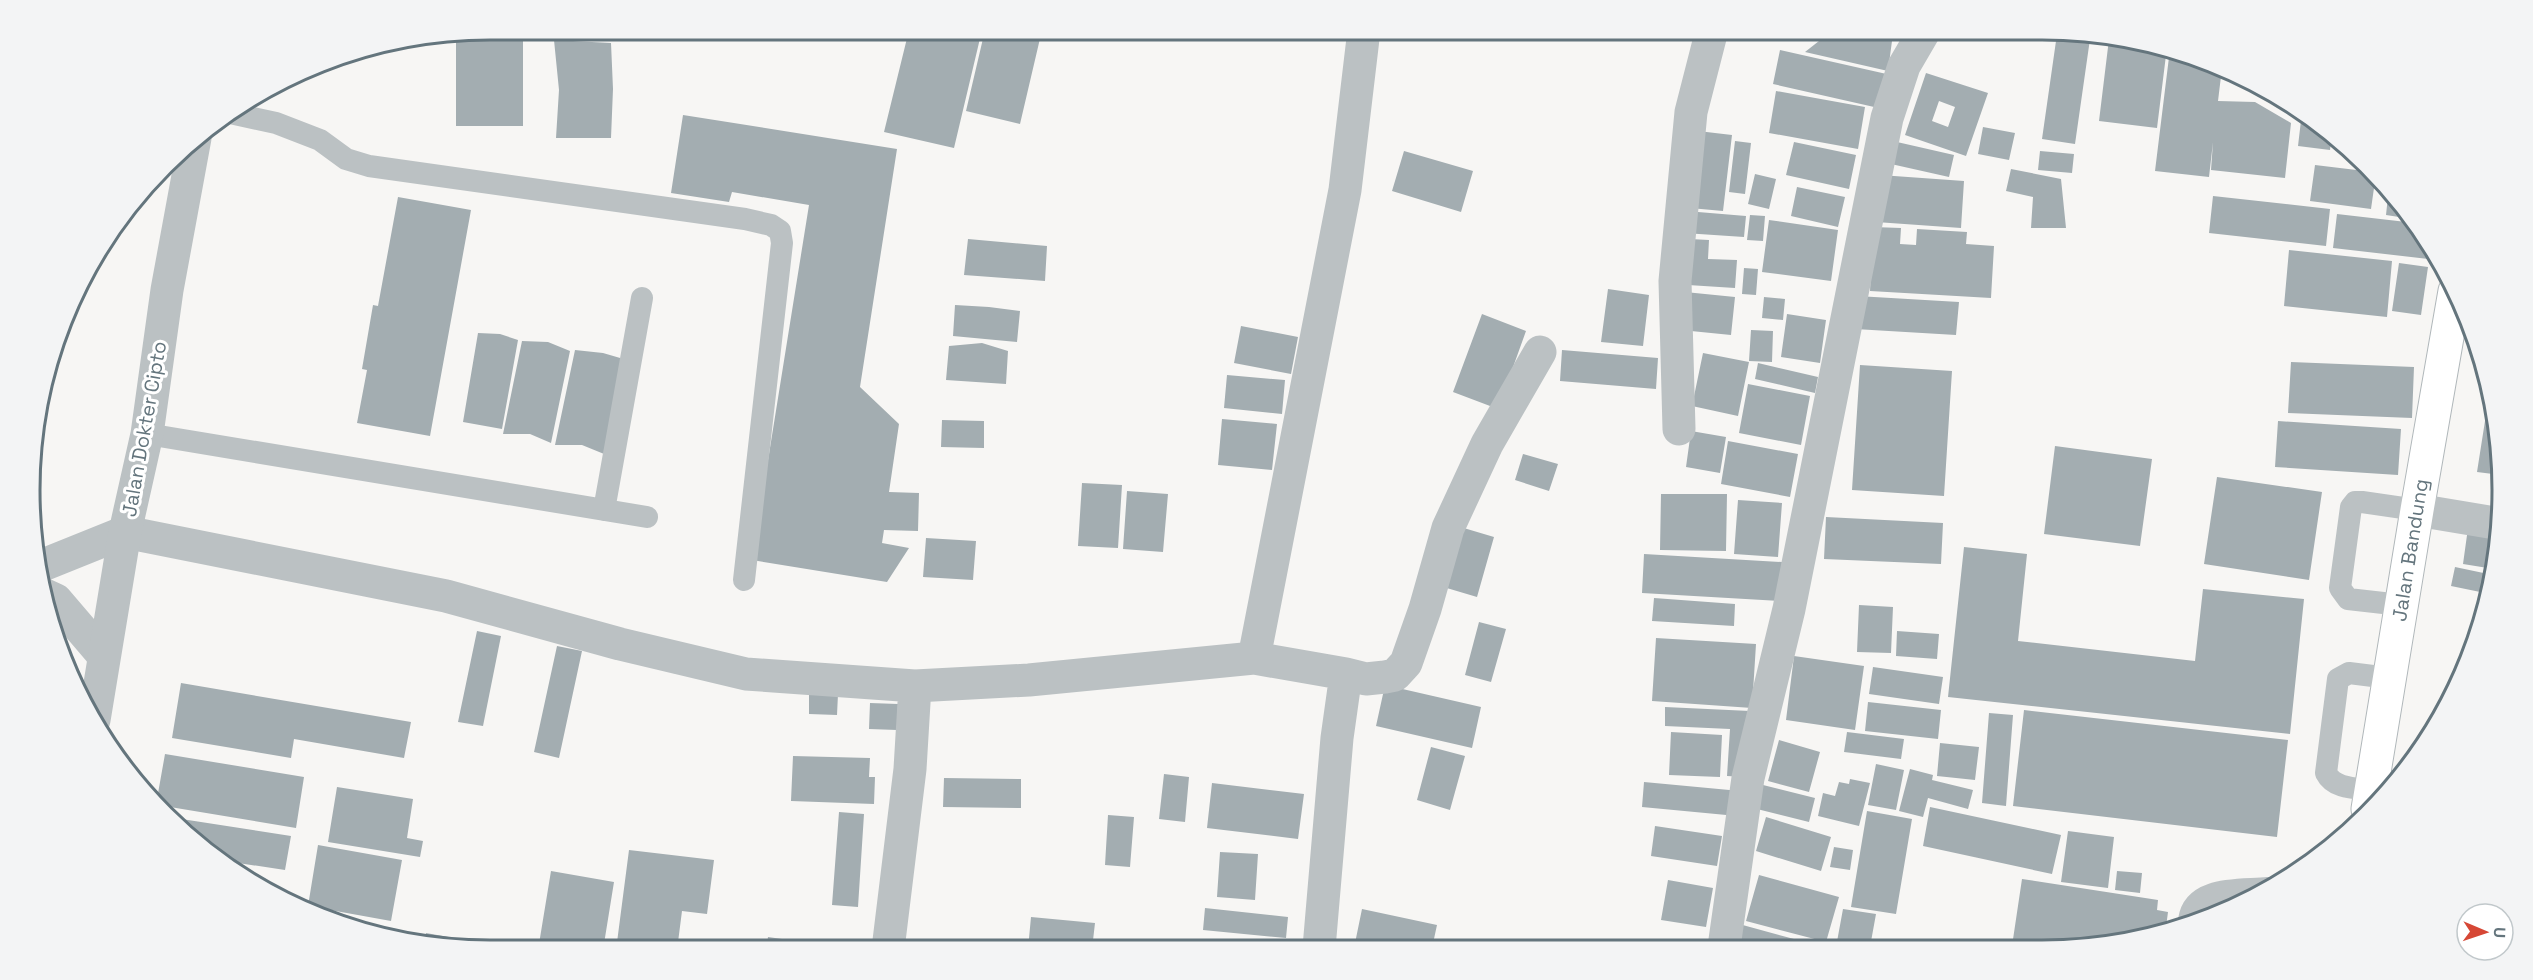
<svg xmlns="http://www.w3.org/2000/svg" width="2533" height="980" font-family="'Space Grotesk',sans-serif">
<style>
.building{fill:#a3adb1;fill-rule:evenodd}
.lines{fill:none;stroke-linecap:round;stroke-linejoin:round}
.secondary-casing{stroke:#b0b7ba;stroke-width:35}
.service{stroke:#bbc1c3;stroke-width:22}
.minor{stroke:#bbc1c3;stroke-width:33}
.tertiary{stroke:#bbc1c3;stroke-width:33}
.secondary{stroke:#fff;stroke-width:33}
.labels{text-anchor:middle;stroke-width:6;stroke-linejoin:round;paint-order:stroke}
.street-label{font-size:20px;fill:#64757d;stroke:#fff}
.rim{fill:none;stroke:#64757d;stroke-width:3}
</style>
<rect width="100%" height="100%" fill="#f7f6f4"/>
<path class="building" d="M490,30H523V126H456V36Z
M909,30H982L954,148L884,132Z
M985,30H1042L1020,124L966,111Z
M1728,30H1775V39L1727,36Z
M1833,30L1892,41L1888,71L1805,52Z
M2057,34L2090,39L2075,144L2042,139Z
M2109,39L2167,47L2157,128L2099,121Z
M554,40L611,43L613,89L611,138H556L559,90Z
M2170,49L2222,68L2218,101L2255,102L2291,123L2285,178L2211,170L2213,142L2209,177L2155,171Z
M1780,50L1891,75L1883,109L1773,84Z
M1926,73L1988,93L1966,156L1905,135ZM1939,101L1955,107L1948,127L1932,121Z
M1776,91L1865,107L1858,149L1769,133Z
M2302,112L2332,133L2330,150L2298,146Z
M683,115L897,149L860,387L899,424L889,492L919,493L918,531L884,530L882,543L909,548L887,582L752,560L809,205L732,192L729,202L671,193Z
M1983,127L2015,133L2009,160L1978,154Z
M1698,131L1732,135L1723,211L1690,208Z
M1735,141L1751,143L1745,194L1729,192Z
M1794,142L1856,155L1849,189L1786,175Z
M1897,142L1954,155L1949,177L1891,164Z
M1404,151L1473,171L1461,212L1392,191Z
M2040,151L2074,154L2072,173L2038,170Z
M2315,165L2373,172L2376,174L2371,209L2310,201Z
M2011,169L2061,179L2066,228H2031L2033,197L2006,191Z
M1755,174L1776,179L1769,209L1748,204Z
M1880,175L1964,181L1961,228L1876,222Z
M1797,187L1845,197L1838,227L1791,216Z
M2389,187L2392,191L2412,219L2386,215Z
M2213,196L2330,209L2326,246L2209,233Z
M398,197L471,210L430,436L357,423L367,370L362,369L373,305L378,306Z
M1686,211L1746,216L1744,237L1684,233Z
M2337,214L2415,223L2438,255L2437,260L2333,248Z
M1750,215L1765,216L1763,241L1747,240Z
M1769,220L1838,230L1831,281L1762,272Z
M1873,227L1901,228L1900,244L1916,245L1917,229L1967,232L1966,244L1994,246L1991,298L1870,291Z
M968,239L1047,246L1045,281L964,275Z
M1690,239L1709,240L1708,259L1737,260L1735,288L1688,285Z
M2289,250L2392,261L2387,317L2284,306Z
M2399,263L2428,267L2421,315L2392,311Z
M1744,268L1758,269L1756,295L1742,294Z
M1608,289L1649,295L1643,346L1601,342Z
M1685,292L1735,297L1731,335L1681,330Z
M1857,296L1959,302L1956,335L1855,329Z
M1764,297L1785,299L1783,320L1762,318Z
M955,305L989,307L1020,311L1017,342L953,336Z
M1482,314L1526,331L1498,409L1453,392Z
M1787,314L1826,320L1820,363L1781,357Z
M1241,326L1298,337L1291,374L1234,363Z
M1751,330L1773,331L1772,362L1749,361Z
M478,333L500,334L518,340L502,429L463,422Z
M522,341L548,342L570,351L551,443L530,434H503Z
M982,343L1008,351L1006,384L946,380L949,346Z
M575,350L603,353L627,360L609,456L582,445H555Z
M1562,350L1658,358L1656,389L1560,381Z
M1703,353L1749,362L1738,416L1692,406Z
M2291,362L2414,367L2412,418L2288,413Z
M1758,363L1818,377L1815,393L1755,379Z
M1860,365L1952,371L1944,496L1852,490Z
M1227,375L1285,380L1282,414L1224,408Z
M2487,380L2496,416L2485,414Z
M1748,384L1810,396L1801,445L1739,433Z
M1222,419L1277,424L1272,470L1218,465Z
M942,420L984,421V448L941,447Z
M2278,421L2401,429L2398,475L2275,467Z
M2485,421L2497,423L2501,475L2477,472Z
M1691,431L1726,437L1720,473L1686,467Z
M1728,441L1798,454L1790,497L1721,484Z
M2055,446L2152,459L2140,546L2044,534Z
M1523,454L1558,464L1549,491L1515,480Z
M2217,477L2322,492L2309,580L2204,564Z
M1082,483L1122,485L1118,548L1078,546Z
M1127,491L1168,494L1163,552L1123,549Z
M1661,494H1727L1726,551L1660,550Z
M1738,500L1782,503L1778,557L1734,554Z
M1826,517L1943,523L1941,564L1824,559Z
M1457,526L1494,537L1477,597L1440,586Z
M2468,528L2500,533L2494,569L2463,564Z
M926,538L976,541L973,580L923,577Z
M1964,547L2027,554L2018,641L2195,661L2203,589L2304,599L2290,734L1948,697Z
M1644,554L1782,562L1780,601L1642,593Z
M2455,567L2493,575L2490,594L2451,586Z
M1654,598L1735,604L1734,626L1652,621Z
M1859,605L1893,607L1891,653L1857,652Z
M1479,622L1506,629L1491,682L1465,675Z
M477,631L501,636L483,726L458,722Z
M1897,631L1939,634L1937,659L1896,656Z
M1656,638L1756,644L1752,708L1652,701Z
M557,646L582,651L559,758L534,752Z
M1794,656L1864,666L1855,730L1786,720Z
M1873,667L1943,677L1939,704L1869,694Z
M181,683L411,722L404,758L294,739L291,758L172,738Z
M1385,685L1481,707L1472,748L1376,726Z
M809,693L838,694L837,715L809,714Z
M1868,702L1941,710L1938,739L1865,731Z
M870,703L898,704L897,730L869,729Z
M1665,707L1750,711L1746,777L1727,776L1730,729L1665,726Z
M2024,710L2288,740L2277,837L2013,806Z
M1989,713L2013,715L2006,806L1982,803Z
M1671,732L1722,735L1720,777L1669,775Z
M1847,732L1904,739L1901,759L1844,752Z
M1779,740L1820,752L1809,792L1768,781Z
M1940,743L1979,747L1975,780L1937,776Z
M1431,747L1465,756L1450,810L1417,800Z
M165,754L304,777L296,828L164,806L157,799Z
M793,756L870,758L869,777H875L874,804L791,801Z
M1876,764L1904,770L1896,810L1868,805Z
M1910,769L1933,775L1932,780L1973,790L1968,809L1928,798L1923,817L1899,811Z
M1164,774L1189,777L1185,822L1159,819Z
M944,778L1021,779V808L943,807Z
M1850,779L1870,783L1859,826L1818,816L1823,793L1835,796L1839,782L1849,784Z
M1644,782L1740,791L1737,816L1642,807Z
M1212,783L1304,794L1298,839L1207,828Z
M1763,785L1815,798L1809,822L1757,809Z
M337,787L413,799L407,838L423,841L420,857L328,842Z
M1930,807L2061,835L2052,874L1923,846Z
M1867,811L1912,819L1896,914L1851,907Z
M839,812L864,814L858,907L832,905Z
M1108,815L1134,817L1130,867L1105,865Z
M1766,817L1831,837L1821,871L1756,851Z
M175,818L291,836L285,870L218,860L210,855Z
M1655,826L1722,836L1717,866L1651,856Z
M2068,831L2114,837L2108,888L2061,882Z
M318,845L402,860L391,921L308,906Z
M1834,847L1853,850L1850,870L1830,867Z
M629,850L714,860L707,914L682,911L677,950H616Z
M1220,852L1258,854L1255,900L1217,897Z
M551,871L614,882L603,950H538Z
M2117,871L2142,873L2140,893L2115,890Z
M1759,875L1839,897L1826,942L1746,921Z
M2022,879L2158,900L2157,910L2168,912L2166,927L2103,946H2079L2037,940L2035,946H2012Z
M1668,880L1713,888L1706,927L1661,920Z
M1205,908L1288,917L1286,938L1203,930Z
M1362,909L1437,925L1432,948H1354Z
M1843,909L1876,914L1870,947H1836Z
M1031,917L1095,923L1092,949H1028Z
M1739,924L1794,939L1792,947H1733Z
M426,933L493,945L492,950L425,941Z
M768,937L796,941L795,949H766Z"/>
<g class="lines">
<g class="secondary-casing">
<path id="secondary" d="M2368,809L2417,510L2455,291"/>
</g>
<path class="service" d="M230,113L276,123L320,140L346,159L369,166L745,219L771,225L780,231L782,243L744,580
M147,434L647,517
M604,510L642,298
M2401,605L2348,599L2340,588L2351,507L2355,502H2362L2417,510
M2371,790C2356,788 2334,789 2326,773L2338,679L2349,673L2389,678
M2189,920C2194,885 2241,891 2268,888"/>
<path class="minor" d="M1679,429L1675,281L1691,112L1712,30
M2417,510L2501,524
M38,567L125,532L446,596L620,644L746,674L915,686L1029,680L1254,658L1346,674L1337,738L1319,948
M43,594L56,600L103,655
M1254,658L1345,190L1364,30
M1346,674L1366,679L1385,677L1395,675L1406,663L1425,609L1448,528L1487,444L1540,352
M1724,947L1748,778L1789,609L1887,118L1904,66L1925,30
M888,949L910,769L915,686"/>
<path class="tertiary" d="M94,720L125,532L147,434L167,290L195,138"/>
<use href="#secondary" class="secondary"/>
</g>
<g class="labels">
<g class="street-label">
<text transform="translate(144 429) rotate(-80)" y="7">Jalan Dokter Cipto</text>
<text transform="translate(2410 550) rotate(-81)" y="7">Jalan Bandung</text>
</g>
</g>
<path d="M0 0H2533V980H0ZM490 40H2042A450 450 0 0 1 2492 490V490A450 450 0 0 1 2042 940H490A450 450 0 0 1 40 490V490A450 450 0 0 1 490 40Z" fill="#f3f4f5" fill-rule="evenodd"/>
<path class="rim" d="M490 40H2042A450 450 0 0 1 2492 490V490A450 450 0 0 1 2042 940H490A450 450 0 0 1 40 490V490A450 450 0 0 1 490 40Z"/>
<g transform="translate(2485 932) rotate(92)"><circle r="28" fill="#ffffff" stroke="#c1c8cb" stroke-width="1.5"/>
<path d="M0-4.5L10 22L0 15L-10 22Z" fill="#d64735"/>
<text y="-9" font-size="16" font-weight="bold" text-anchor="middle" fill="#64757d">U</text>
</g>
</svg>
